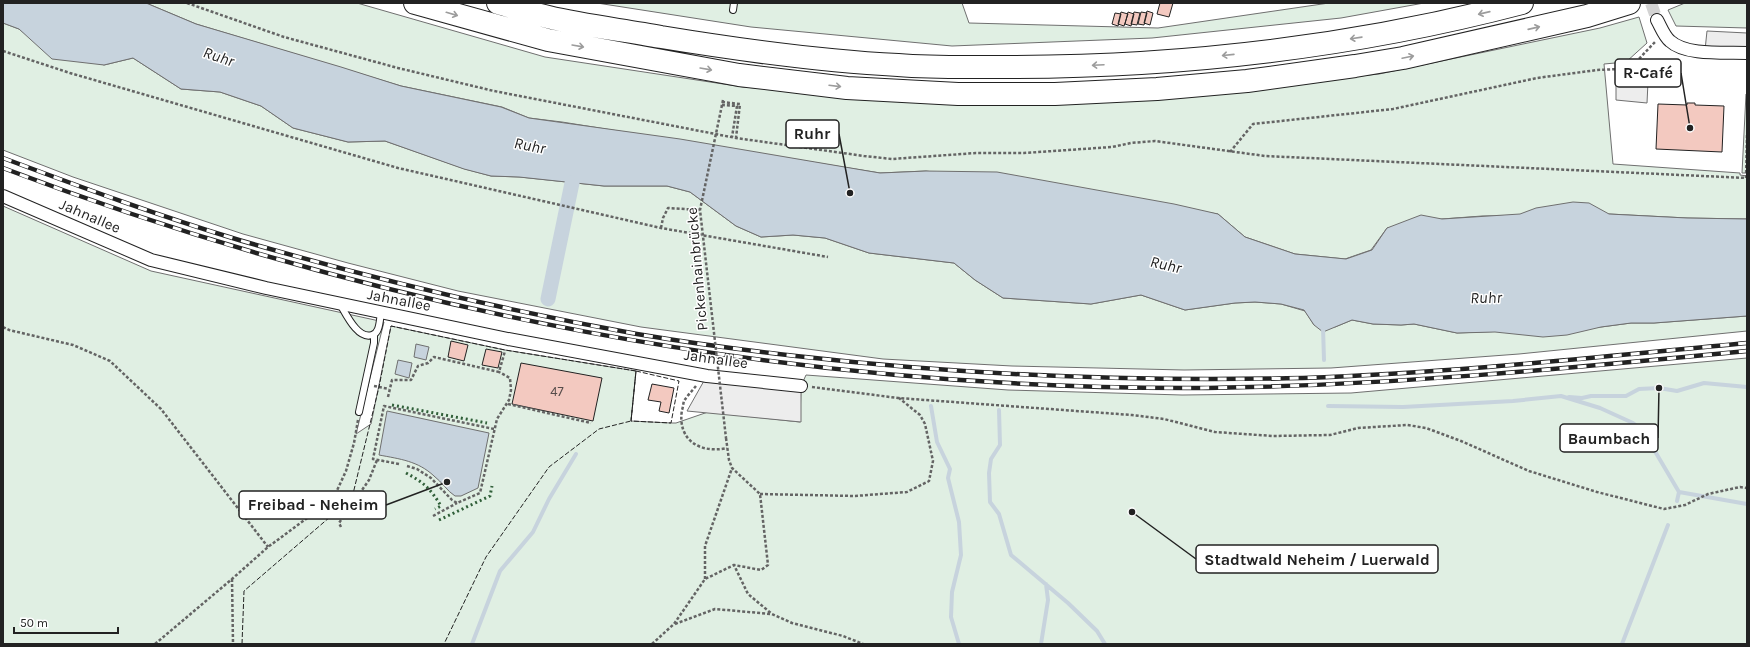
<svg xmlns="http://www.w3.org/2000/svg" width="1750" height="647" font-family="Karla,sans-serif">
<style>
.green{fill:#e0efe3;stroke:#6f6f6f}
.parking{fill:#ededed;stroke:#6f6f6f}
.water{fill:#c7d3dd;stroke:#6f6f6f}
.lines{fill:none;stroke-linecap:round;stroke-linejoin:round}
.stream{stroke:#c7d3dd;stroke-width:4}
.canal{stroke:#c7d3dd;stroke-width:15}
.building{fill:#f3c9c0;stroke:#222}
.minor-tunnel{stroke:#d3d3d3;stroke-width:12;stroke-dasharray:12 6;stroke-linecap:butt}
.service-casing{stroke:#222;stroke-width:8}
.minor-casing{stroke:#222;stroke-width:14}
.motorway-casing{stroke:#222;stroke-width:24}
.path{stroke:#646464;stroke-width:2.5;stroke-dasharray:3 2;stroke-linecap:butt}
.service{stroke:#fff;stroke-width:6}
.minor{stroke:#fff;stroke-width:12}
.motorway{stroke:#fff;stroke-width:22}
.rail-casing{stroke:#222;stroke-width:4.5}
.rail{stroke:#fff;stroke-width:3;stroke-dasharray:9;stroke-linecap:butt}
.path-bridge{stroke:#646464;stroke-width:2.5;stroke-dasharray:3 2;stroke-linecap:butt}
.hedge{stroke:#2f5e38;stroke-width:3;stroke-dasharray:2 3;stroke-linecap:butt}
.fence{stroke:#222;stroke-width:1;stroke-dasharray:5 2;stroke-linecap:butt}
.oneway{stroke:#9c9c9c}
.labels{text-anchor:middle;stroke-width:3;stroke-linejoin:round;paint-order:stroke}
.number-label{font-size:13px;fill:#564c4a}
.street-label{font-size:15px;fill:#222;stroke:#fff}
.water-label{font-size:16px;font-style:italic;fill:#222;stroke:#fff}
.leader{fill:none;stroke:#222;stroke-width:1.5}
.callout-dot{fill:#222;stroke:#fff;stroke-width:1.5}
.callout{fill:#fff;stroke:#222;stroke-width:1.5}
.callout-label{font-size:16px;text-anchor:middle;font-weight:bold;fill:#222}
</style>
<rect width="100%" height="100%" fill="#fff"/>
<path class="green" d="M146,3H357L545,57L743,87L965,103L1173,95L1379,74L1600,28L1639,17L1647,43L1626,62L1604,64L1613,164L1740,173V175L1747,176V219L1687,218L1609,214L1482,216L1442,219L1387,228L1371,250L1345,259L1295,254L1245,237L1218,214L926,171L880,173L562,122L529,118L502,107L401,86L196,24Z
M597,3H962L969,23L1158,28L1329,3H1424L1341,18L1152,38L952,46L751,27Z
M1685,3H1747V28L1676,26L1668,10Z
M3,23L19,29L32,39L104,65L133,58L181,89L220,92L261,106L293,128L348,142L385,141L465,169L491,176L520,177L604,186H667L690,192L736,226L761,237L793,235L825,238L869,253L954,263L975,280L1003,298L1091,304L1141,295L1185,310L1235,303L1255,302L1281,304L1305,311L1314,325L1335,327L1352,320L1373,324L1401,325L1414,324L1457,333L1601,327L1631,323H1654L1747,316V331L1519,354L1331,368L1184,370L1012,366L883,359L641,327L458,291L348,263L243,234L73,177L3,150Z
M1746,94H1747V173H1742Z
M3,206L151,271L384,322L356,434L371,424L391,326L505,350L636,371L631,421L671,423H676L708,412L800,422L801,386L806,375L1008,390L1182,395L1351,393L1747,358V644H3Z"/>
<path class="parking" d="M1707,31L1747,33V50H1705Z
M1641,61L1644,63L1649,61L1647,103L1616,100V75L1627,72Z
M705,379L801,386V422L687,411Z"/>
<path class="water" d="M3,3H146L196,24L341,67L401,86L501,107L529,118L680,139L880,173L926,171L997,172L1174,204L1218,214L1245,237L1295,254L1346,259L1372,250L1387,228L1421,215L1442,219L1520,214L1536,208L1573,202L1589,203L1609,214L1687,218L1747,219V316L1654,323H1631L1601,327L1567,335L1543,337L1495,332L1457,333L1414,324L1401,325L1373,324L1352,320L1323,332L1314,325L1304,310L1281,304L1255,302L1235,303L1185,310L1141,295L1091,304L1003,298L975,280L954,263L869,253L825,238L793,235L761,237L736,226L690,192L667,186H604L519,177L491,176L464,169L385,141L348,142L293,128L261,106L220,92L181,89L133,58L104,65L52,59L19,29L3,23Z
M416,344L429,347L426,360L414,357Z
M398,360L412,363L409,378L395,374Z
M387,411L489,433L478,488L461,496H455C447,491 442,482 434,476C418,461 400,459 379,455Z"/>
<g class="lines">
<path class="stream" d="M1323,327L1324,360
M1569,397L1582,398L1591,396H1626L1639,389L1659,388L1677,391L1704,383L1747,387
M931,406L937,442L950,469L948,478L959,522L961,555L952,592L951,617L959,644
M1328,406L1403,407L1513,401L1561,396L1600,408L1633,423L1643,431L1679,492L1677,501
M999,410L1000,445L991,459L989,473L990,502L999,514L1011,555L1068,603L1097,631L1105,644
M1679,492L1747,504
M472,644L500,571L533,532L549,499L576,454
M1041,644L1048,600L1046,584
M1622,644L1668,525"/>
<path class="canal" d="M548,299L572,183"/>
</g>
<path class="building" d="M1160,3H1173L1169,17L1157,14Z
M1147,11L1153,13L1150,25L1144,23Z
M1121,12L1128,14L1124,26L1118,24Z
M1128,12L1134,14L1131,26L1125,24Z
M1134,12L1140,13L1137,25L1131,24Z
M1141,12L1147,13L1144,25L1138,24Z
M1115,13L1121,14L1118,26L1112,24Z
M1687,103H1695V105L1724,106L1722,152L1656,149L1658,104L1687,105Z
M451,341L468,345L464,361L448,357Z
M486,349L502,352L498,368L482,365Z
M521,363L602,378L593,421L512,404Z
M652,384L674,388L669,413L659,411L661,402L648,400Z"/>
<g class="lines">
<path class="minor-tunnel" d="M1651,3L1657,20"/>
<g class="service-casing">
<path id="service" d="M733,10L734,3
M340,304C346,314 358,340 372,335C375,334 377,332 378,329C380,324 380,318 381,313
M359,412L374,343V335"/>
</g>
<g class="minor-casing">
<path id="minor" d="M1657,20C1661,27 1664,36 1670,41C1686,56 1726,52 1747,53
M3,196L151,260L266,288L508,339L707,376L801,386"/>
</g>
<g class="motorway-casing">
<path id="motorway" d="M415,3L548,40L739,75L847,88L958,94H1055L1157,89L1247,81L1355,66L1403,58L1587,16L1629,3
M498,3C515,8 532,13 548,17C585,26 624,30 661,37C740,50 818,61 898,65C934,68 971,67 1007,67C1180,67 1354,47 1522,3"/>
</g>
<path class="path" d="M187,3L284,37L398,68L494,91L736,138L864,156L892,159L976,153H1024L1112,147L1131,143L1155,141L1265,156L1747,178
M3,51L70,73L398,168L661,228L828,257
M723,100L722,105L737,106L732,137
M722,102L740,104L736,138
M1230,152L1253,124L1393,109L1537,78L1597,70L1621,69L1635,63L1655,42
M1746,178L1747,135
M661,228L663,218L668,208L700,210
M3,327L9,330L73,345L110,361L161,409L268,547
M374,386L389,389
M696,386C692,391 687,396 684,401C683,404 683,408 682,410C677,440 700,454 727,448
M812,387L898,398L1132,415L1164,419L1215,432L1273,436L1330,435L1358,428L1407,425L1426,428L1461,441L1529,471L1597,492L1664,509L1685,505L1708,494L1740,487L1747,488
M388,397L392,380H411L418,366L428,363L434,357L499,372L505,351
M508,404L591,423
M726,438L729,460L732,468L760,494L768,565L761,570L734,565L748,594L772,614L792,623L843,636L863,644
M399,464L373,459L384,406L494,429
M407,466L417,469L431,478L452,500L457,503L480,493L497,419L509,400L511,390L510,378L499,372
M760,494L855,496L907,492L929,481L933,461L925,424L920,415L899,398
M433,516L457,503
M341,527L339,523L369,480L377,460
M232,579L233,644
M705,579V546L732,468
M675,624L715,609L771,614
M155,644L232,579L268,547L333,499L346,471L354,443L358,420
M652,644L674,624L705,579L734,565"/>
<use href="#service" class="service"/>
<use href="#minor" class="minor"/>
<use href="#motorway" class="motorway"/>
<g class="rail-casing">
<path id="rail" d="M3,158C81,187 159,216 239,240C369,278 503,310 637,334C690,343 743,350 796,356C964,375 1134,382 1303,378C1451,373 1599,357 1747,343
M3,168C380,311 783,388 1187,388C1375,387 1561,369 1747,351"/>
</g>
<use href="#rail" class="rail"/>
<path class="path-bridge" d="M722,105L700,210L726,438"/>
<path class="hedge" d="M392,405L487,423
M406,473C423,482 430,488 441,506L435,509
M439,520L490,496L492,486"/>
<path class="fence" d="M636,371L679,381L671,423L631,421Z
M242,644L244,591L352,498L379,387L391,326L505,350L636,371L631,421L599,429L549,467L486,557L444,644"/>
</g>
<defs><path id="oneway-shaft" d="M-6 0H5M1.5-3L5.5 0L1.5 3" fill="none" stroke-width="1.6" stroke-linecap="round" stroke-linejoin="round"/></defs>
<g class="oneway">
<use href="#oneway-shaft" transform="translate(1484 13) rotate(167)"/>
<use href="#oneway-shaft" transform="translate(452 14) rotate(16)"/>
<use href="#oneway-shaft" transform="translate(1534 28) rotate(-13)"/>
<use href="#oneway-shaft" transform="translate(1356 38) rotate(172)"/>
<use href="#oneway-shaft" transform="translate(578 46) rotate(10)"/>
<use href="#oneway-shaft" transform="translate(1228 55) rotate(174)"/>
<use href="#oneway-shaft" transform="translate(1408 57) rotate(-12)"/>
<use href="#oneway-shaft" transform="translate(1098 65) rotate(177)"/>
<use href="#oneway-shaft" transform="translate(706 69) rotate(10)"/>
<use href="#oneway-shaft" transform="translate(835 86) rotate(7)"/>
</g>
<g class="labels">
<g class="number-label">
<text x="557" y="396">47</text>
</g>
<g class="street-label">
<text transform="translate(90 216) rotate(23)" y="5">Jahnallee</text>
<text transform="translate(697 269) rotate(-95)" y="5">Pickenhainbrücke</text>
<text transform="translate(399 300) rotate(11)" y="5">Jahnallee</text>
<text transform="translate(716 359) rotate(8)" y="5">Jahnallee</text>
</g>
<g class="water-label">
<text transform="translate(219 56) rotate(19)" y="6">Ruhr</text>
<text transform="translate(530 145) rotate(11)" y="6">Ruhr</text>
<text transform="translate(1166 264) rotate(13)" y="6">Ruhr</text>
<text transform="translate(1486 297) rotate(-1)" y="6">Ruhr</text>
</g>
</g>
<path class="leader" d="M1690 128L1681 73M850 193L839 134M1659 388L1658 438M447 482L386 505M1132 512L1196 559"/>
<g class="callout-dot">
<circle cx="1690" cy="128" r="4"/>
<circle cx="850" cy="193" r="4"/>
<circle cx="1659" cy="388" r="4"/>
<circle cx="447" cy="482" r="4"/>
<circle cx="1132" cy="512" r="4"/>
</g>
<g class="callout">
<rect x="1615" y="59" width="66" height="28" rx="4"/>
<rect x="786" y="120" width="53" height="28" rx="4"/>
<rect x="1560" y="424" width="98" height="28" rx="4"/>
<rect x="239" y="491" width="147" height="28" rx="4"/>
<rect x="1196" y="545" width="242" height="28" rx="4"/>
</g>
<g class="callout-label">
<text x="1648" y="78">R-Café</text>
<text x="812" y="139">Ruhr</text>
<text x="1609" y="444">Baumbach</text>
<text x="313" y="510">Freibad - Neheim</text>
<text x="1317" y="565">Stadtwald Neheim / Luerwald</text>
</g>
<rect width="1750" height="647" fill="none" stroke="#222222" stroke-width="8"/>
<path d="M14 627v6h104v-6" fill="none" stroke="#222222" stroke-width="2"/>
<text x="20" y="627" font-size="12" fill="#222222" stroke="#ffffff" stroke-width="3" paint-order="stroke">50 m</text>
</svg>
